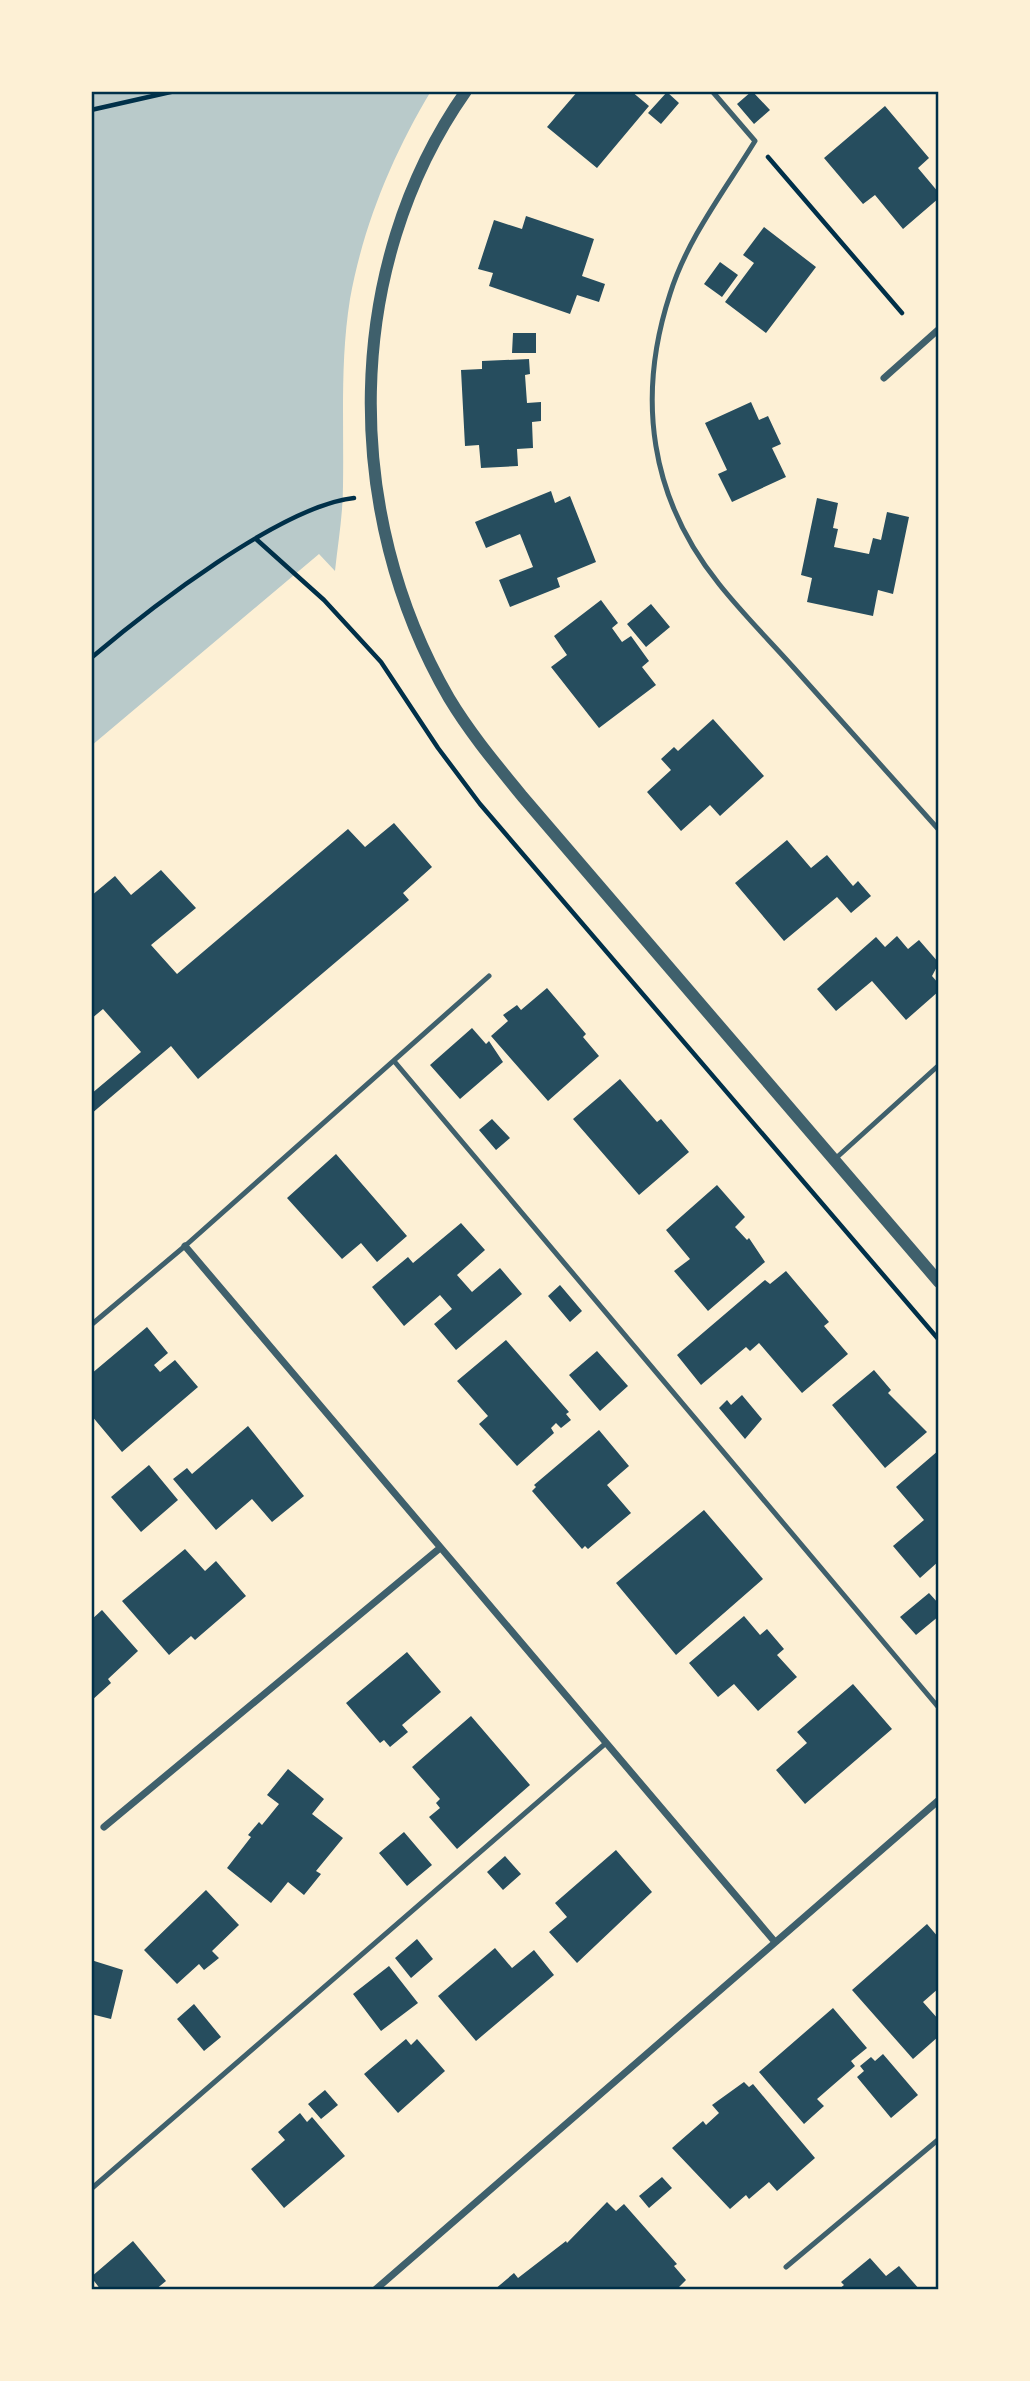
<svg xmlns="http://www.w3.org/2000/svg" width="1030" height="2381" font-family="Overpass,sans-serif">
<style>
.green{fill:#b9caca}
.building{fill:#264d5e}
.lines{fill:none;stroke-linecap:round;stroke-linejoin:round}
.path{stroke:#003049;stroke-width:4.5}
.service{stroke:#3f606c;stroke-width:5}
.minor{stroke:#3f606c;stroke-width:7}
.tertiary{stroke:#3f606c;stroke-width:12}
.neatline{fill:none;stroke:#003049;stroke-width:2.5}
</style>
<rect width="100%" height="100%" fill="#fdf0d5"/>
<path class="green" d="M91,91H431C393,154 363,226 350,299C340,361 344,423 343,486C343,514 338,543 335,571L319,554L91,746Z"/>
<path class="building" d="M578,91H631L649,106L597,168L547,127Z
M752,91L770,110L754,124L737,104Z
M667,92L679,103L661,124L648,113Z
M885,106L929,158L918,168L939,193V198L903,229L875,195L863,204L824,158Z
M526,216L594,239L582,276L605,284L599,302L577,295L570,314L489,286L493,273L478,269L494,220L522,229Z
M764,227L816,267L766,333L725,302L754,263L743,255Z
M720,262L738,275L722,297L704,284Z
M513,333H536V353H512Z
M529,359L530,374L525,375L527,403L541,402V421L532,422L533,448L517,449L518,466L481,468L479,445L465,446L461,370L482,369V361Z
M751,402L759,420L768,416L781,444L772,448L786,477L732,502L718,474L727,470L705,423Z
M551,491L555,503L570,496L596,562L557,578L560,587L510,607L499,580L533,567L520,534L486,548L475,522Z
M817,498L838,503L833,528L838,529L834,547L869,554L873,538L881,540L887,512L909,517L893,594L878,590L873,616L807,602L812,578L801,575Z
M601,600L618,623L612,628L622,642L631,636L649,661L642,667L656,685L599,728L551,667L567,655L554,636Z
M651,604L670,627L646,647L627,624Z
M713,719L764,776L720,816L710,805L681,831L647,792L671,770L661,759L674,747L678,751Z
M394,823L432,867L403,893L409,900L198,1079L171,1046L91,1114V1094L141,1052L103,1009L91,1019V896L115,876L131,895L161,870L196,908L151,945L177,974L348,829L365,847Z
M787,840L811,868L827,855L853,886L858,881L871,896L851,913L837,897L784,941L735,883Z
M897,936L908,949L919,940L939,963L932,976L939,984V991L906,1020L872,981L836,1011L817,989L876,937L885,947Z
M547,988L586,1034L583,1037L599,1056L548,1101L491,1036L508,1021L503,1015L517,1005L521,1010Z
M472,1028L486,1044L489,1041L503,1062L460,1099L430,1065Z
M620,1079L657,1122L661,1119L689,1152L639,1195L573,1119Z
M492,1119L510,1138L496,1150L479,1130Z
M336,1154L407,1236L377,1262L361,1243L342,1259L287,1198Z
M717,1185L745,1217L735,1227L747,1240L749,1238L765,1262L708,1311L674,1271L690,1259L666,1230Z
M461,1223L485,1250L457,1275L472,1292L500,1268L522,1294L456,1350L434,1324L452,1309L440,1295L404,1326L372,1287L408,1257L413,1263Z
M786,1271L829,1322L824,1326L848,1354L802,1393L759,1343L750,1351L746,1347L701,1385L677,1355L765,1280L770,1284Z
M560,1285L582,1311L570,1322L548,1296Z
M147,1327L168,1353L154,1365L160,1372L175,1360L198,1387L122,1452L91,1415V1374Z
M506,1340L569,1412L566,1414L571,1420L561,1428L556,1423L551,1428L554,1433L517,1466L479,1424L488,1416L457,1381Z
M597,1351L628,1386L600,1411L569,1375Z
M874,1370L891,1390L888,1393L927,1432L885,1468L832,1405Z
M742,1395L762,1419L745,1439L719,1408L727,1400L731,1405Z
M248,1426L304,1496L272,1522L252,1499L216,1530L173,1479L187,1468L192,1474Z
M599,1430L629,1466L607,1485L631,1513L588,1549L585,1546L582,1549L532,1491L536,1487L534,1485Z
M939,1450V1561L920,1578L893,1546L924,1520L896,1487Z
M149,1465L178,1500L141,1532L111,1497Z
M704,1510L763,1579L676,1655L616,1583Z
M185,1549L205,1571L216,1561L246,1596L195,1640L191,1636L169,1655L122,1601Z
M929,1593L939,1604V1616L916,1635L900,1617Z
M102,1610L138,1651L108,1679L111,1683L91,1701V1620Z
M744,1616L760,1635L767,1629L784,1649L777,1655L797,1677L758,1711L734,1684L718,1697L689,1663Z
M407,1652L441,1692L402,1725L408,1732L390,1747L384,1740L380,1743L346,1703Z
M853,1684L892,1729L805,1804L776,1770L807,1743L797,1732Z
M471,1716L530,1785L457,1849L429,1817L440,1808L436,1803L440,1799L412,1767Z
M288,1769L324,1799L312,1814L343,1838L316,1871L321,1874L304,1895L288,1882L271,1903L227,1868L251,1837L248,1835L259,1822L262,1825L279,1804L267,1795Z
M404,1832L432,1865L407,1886L379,1853Z
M616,1850L652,1892L577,1963L549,1932L567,1917L555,1903Z
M505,1856L521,1874L503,1890L487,1872Z
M206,1890L239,1925L212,1951L219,1958L204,1970L199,1964L177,1984L144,1950Z
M927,1924L939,1938V1988L923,2002L939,2020V2036L913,2059L852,1990Z
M417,1939L433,1959L411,1978L395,1958Z
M495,1948L512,1968L534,1950L554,1975L476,2041L438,1996Z
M91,1960L123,1970L111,2019L91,2014Z
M389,1966L418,2003L381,2031L353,1994Z
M194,2004L221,2037L204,2051L177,2019Z
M833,2008L867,2048L851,2061L855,2066L817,2099L824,2106L804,2124L759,2072Z
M406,2039L411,2045L417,2039L445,2071L398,2113L364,2074Z
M883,2054L918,2095L891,2118L857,2077L864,2071L860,2066L871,2057L875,2061Z
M744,2082L749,2087L753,2084L815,2158L777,2191L769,2182L749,2199L746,2195L730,2209L672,2148L703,2121L706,2125L719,2113L712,2105Z
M325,2090L338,2105L321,2119L308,2104Z
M300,2113L307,2122L312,2117L345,2156L284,2208L251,2169L285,2140L278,2132Z
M662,2177L672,2188L649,2208L639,2196Z
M607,2202L616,2211L624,2204L677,2264L674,2266L686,2280L679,2287L681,2290H494L514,2273L518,2278L566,2241L567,2243Z
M133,2241L166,2281L155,2290H101L91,2277Z
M870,2258L886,2276L899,2266L920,2290H838L844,2285L841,2282Z"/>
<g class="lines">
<path class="path" d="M91,110L175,91
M768,157L902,313
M256,539L324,600L381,662L438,748L480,804L939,1340
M91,658C149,609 281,506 354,498"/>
<path class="service" d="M712,91L755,141C725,190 687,239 670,294C636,398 650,498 719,584C742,613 769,640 794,668C842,722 891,776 939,830
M394,1061L939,1708
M835,1159L939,1065
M91,1325L185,1246L489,976
M91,2189L606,1743
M786,2267L939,2139"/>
<path class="minor" d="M884,378L939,329
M185,1246L775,1942
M104,1827L440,1548
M375,2290L939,1800"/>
<path class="tertiary" d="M466,91C342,267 342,514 449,698C470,733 496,764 522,796L939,1282"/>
</g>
<rect width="1030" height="2381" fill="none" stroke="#fdf0d5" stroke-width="186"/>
<rect x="93" y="93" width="844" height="2195" class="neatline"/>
</svg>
